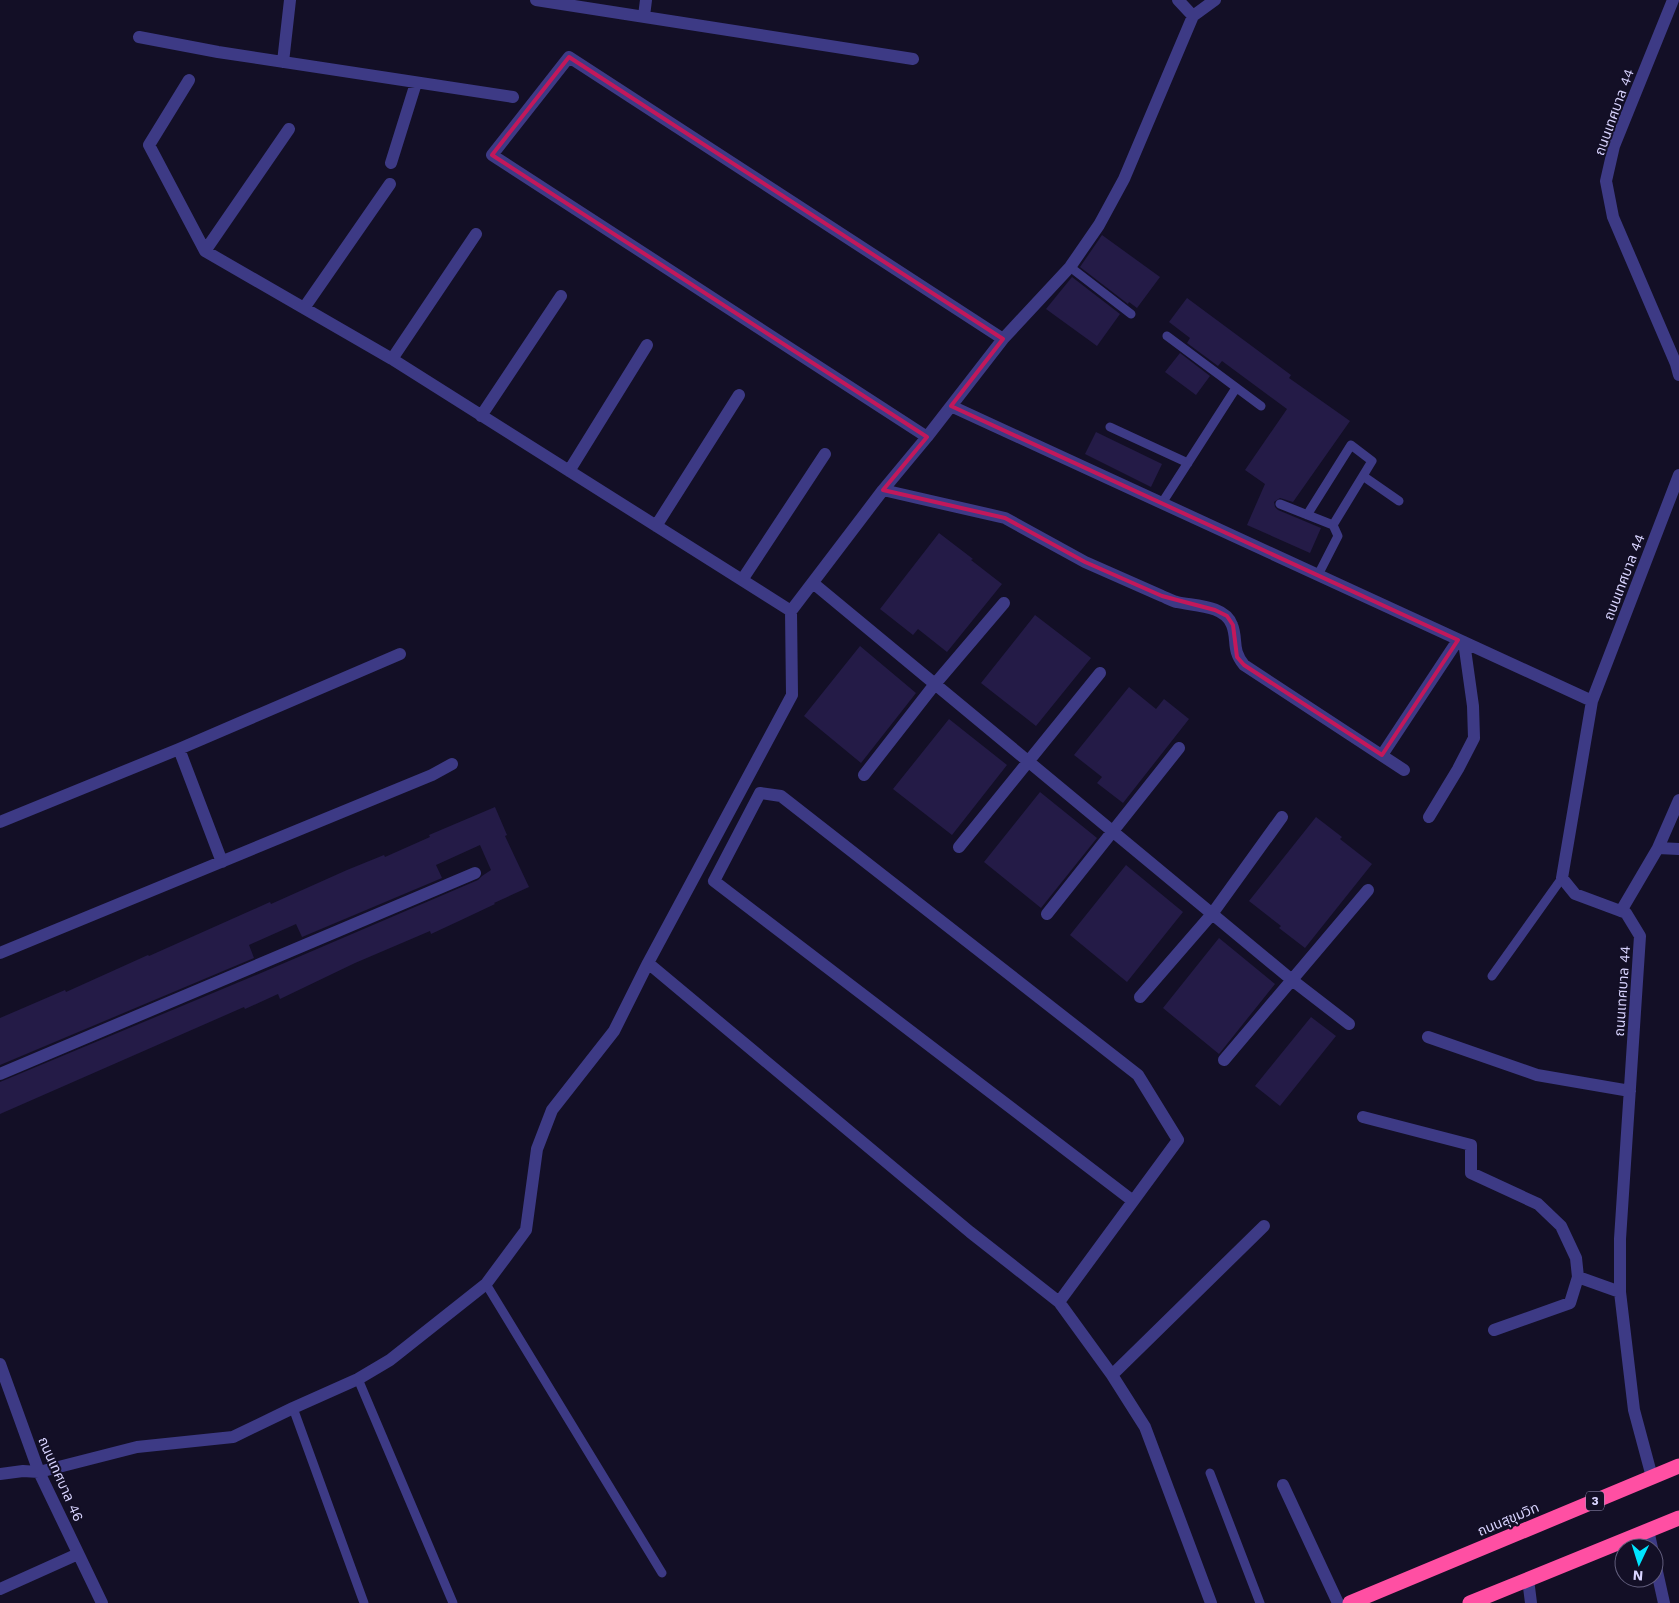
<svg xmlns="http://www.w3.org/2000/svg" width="1679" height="1603" font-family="'Work Sans','Noto Sans Thai',sans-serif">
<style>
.building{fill:#241b47}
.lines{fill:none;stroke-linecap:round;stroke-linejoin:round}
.lane{stroke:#3d3a85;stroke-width:9}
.street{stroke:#3d3a85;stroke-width:12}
.highway{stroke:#ff4fa3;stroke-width:15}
.marked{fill:none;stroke:#c2185b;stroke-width:4;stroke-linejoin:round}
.labels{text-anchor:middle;stroke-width:4;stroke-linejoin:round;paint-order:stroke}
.shield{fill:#130f26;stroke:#9e99be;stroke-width:1}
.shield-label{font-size:12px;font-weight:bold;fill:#d9d4ff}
.street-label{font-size:14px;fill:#d9d4ff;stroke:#130f26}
</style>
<rect width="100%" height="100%" fill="#130f26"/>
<path class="building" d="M1102,235L1160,277L1137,308L1129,302L1128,304L1080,267Z
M1072,277L1120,314L1097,346L1046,309Z
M1187,298L1291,375L1289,378L1350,421L1293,502L1280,498L1274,502L1275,507L1278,510L1321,528L1310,553L1247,525L1265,484L1245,470L1287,409L1222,361L1218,366L1187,343L1190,338L1169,322Z
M1180,353L1210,376L1196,395L1165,372Z
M1096,432L1162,464L1151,487L1085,454Z
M939,533L973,559L971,560L1002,584L947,652L918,629L913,635L880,609Z
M1035,615L1091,658L1036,726L981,683Z
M860,646L916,693L861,763L804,716Z
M1129,687L1156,709L1164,699L1189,719L1123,803L1097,783L1102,777L1074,755Z
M949,719L1007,765L952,835L893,789Z
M1040,792L1097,838L1041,908L984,862Z
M495,807L507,835L505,836L529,887L494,903L495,904L459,921L431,934L430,931L355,963L280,999L278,994L245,1009L244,1007L0,1114V1082L261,973L478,880L482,876L491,870L480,845L436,865L442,878L302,937L296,924L249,945L254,958L0,1065V1018L65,990L66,992L148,955L149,956L270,902L271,904L347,870L384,855L385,857L430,837L429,835Z
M1316,817L1342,837L1340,839L1372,864L1305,948L1279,928L1281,926L1249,901Z
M1126,865L1183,912L1127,982L1070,935Z
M1219,938L1275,984L1219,1054L1163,1008Z
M1311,1017L1336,1036L1280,1106L1255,1086Z"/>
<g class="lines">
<path class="lane" d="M1070,267L1131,314
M1167,336L1261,406
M1110,427L1188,463
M1363,476L1399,501
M1162,503L1236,388
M1280,504L1333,525L1338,536L1318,575
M1307,515L1351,445L1372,461L1333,525
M1492,976L1562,878
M486,1284L662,1573
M358,1379L453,1603
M293,1408L364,1603
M1210,1473L1260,1603"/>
<path class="street" d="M536,0L913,59
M1178,0L1193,16
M1673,0L1614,146L1606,181L1613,217L1676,364L1679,375
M644,16L646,0
M139,37L218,52L513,97
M283,62L290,0
M189,80L149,145L205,251L392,359L791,611
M391,163L416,83
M205,251L289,129
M304,308L390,184
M392,359L476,234
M951,406L1592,701
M481,416L561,296
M927,437L492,155L569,57L1003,339
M569,471L647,345
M883,490L1005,518L1085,562L1162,596C1167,598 1172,601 1177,602C1194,606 1225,605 1232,625C1238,640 1231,649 1244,665L1404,770
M656,526L739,395
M742,580L825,454
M813,583L1292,980L1349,1024
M179,749L222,862
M1382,755L1458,640
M864,775L935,684L1004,603
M1429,817L1458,769L1474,738L1473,706L1464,642
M0,822L179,749L400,654
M959,847L1100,673
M1658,848L1679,849
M1621,911L1658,848L1679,800
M1047,914L1179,748
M0,953L432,775L452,764
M648,963L970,1232L1059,1302L1112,1375L1145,1427L1211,1603
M1140,997L1212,914L1282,817
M1428,1037L1537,1075L1630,1091
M1224,1060L1368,890
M0,1074L475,873
M1363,1117L1471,1145V1173L1538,1204L1561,1226L1576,1258L1578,1277L1570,1303L1494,1330
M1578,1277L1620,1292
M1059,1302L1178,1140L1138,1075L781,796L760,793L714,881L1133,1201
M0,1364L39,1472L102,1603
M1112,1375L1264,1226
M0,1474L23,1471L39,1472L137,1447L233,1437L293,1408L358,1379L390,1360L486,1284L526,1230L537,1149L552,1110L614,1031L648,963L792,695L791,611L883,490L927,437L1003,339L1070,267L1099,225L1124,179L1193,16L1215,0
M1652,1477L1634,1410L1620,1292V1239L1640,936L1626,913L1575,894L1562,878L1592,701L1679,475
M1283,1485L1338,1603
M1648,1530L1652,1548
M1654,1558L1664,1603
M1528,1579L1531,1603
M0,1589L78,1554"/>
<path class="highway" d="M1350,1603L1679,1466
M1470,1603L1679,1518"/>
</g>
<path class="marked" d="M569,57L1003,339L951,406L1458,640L1382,755L1244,665L1237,657L1233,625L1227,616L1215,610L1162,596L1085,562L1005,518L883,490L927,437L492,155Z"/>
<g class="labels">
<rect class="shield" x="1586" y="1491.5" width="18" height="19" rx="4"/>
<g class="shield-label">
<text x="1595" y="1505">3</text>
</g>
<g class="street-label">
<text transform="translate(1614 112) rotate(-70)" y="5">ถนนเทศบาล 44</text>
<text transform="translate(1624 577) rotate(-69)" y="5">ถนนเทศบาล 44</text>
<text transform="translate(1622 991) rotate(-86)" y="5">ถนนเทศบาล 44</text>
<text transform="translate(61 1479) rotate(66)" y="5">ถนนเทศบาล 46</text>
<text transform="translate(1508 1519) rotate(-23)" y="5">ถนนสุขุมวิท</text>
</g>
</g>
<g transform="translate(1639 1563) rotate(184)"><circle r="24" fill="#130f26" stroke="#625e7d"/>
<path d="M0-4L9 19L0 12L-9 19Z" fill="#00e5ff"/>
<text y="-8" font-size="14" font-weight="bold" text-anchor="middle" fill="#d9d4ff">N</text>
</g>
</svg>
